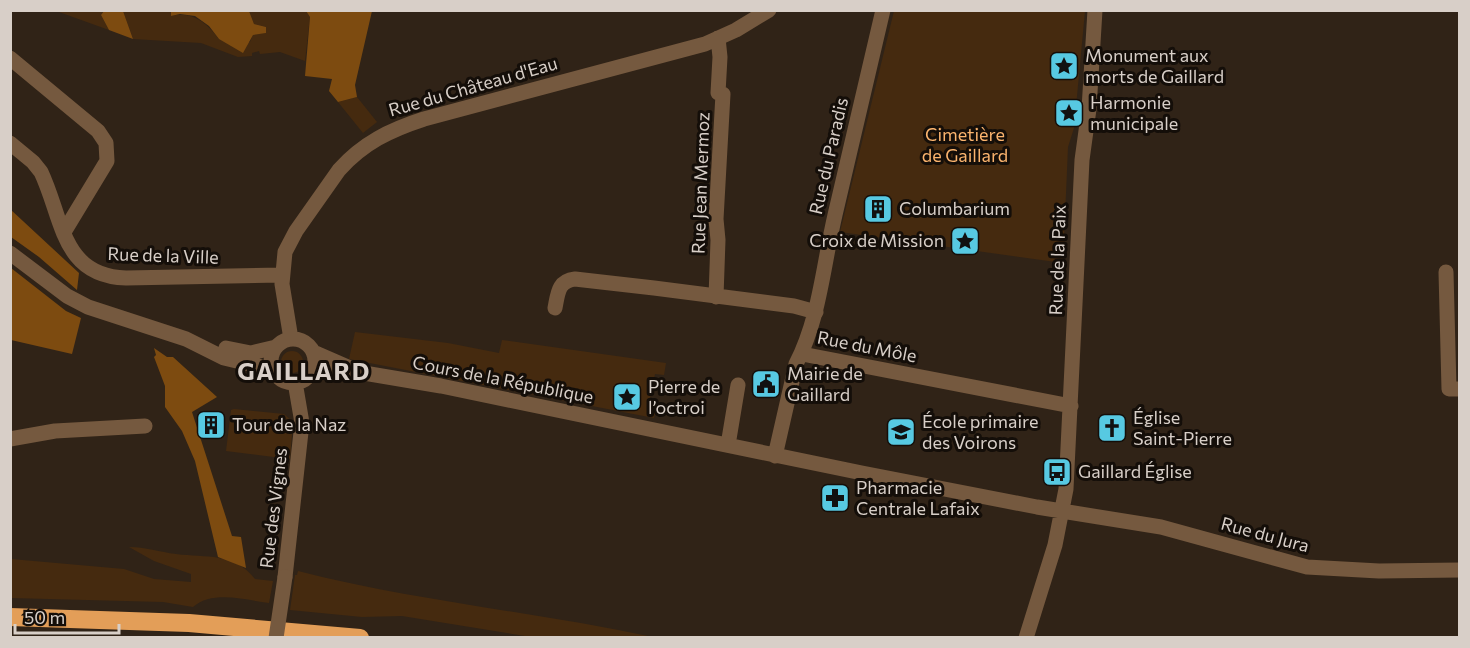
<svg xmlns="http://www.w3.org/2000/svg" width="1470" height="648" font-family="Commissioner,sans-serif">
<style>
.green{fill:#452a0f}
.forest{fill:#7d4b10}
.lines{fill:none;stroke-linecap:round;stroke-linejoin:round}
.minor{stroke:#75593f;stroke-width:15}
.highway{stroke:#e39e58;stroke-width:18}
.minor-bridge{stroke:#75593f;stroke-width:15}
.labels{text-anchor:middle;stroke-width:6;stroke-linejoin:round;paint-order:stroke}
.poi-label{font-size:18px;fill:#d8cfc8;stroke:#140e09;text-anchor:start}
.street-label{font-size:18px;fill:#d8cfc8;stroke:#140e09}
.park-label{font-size:18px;fill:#fbb46e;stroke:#140e09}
.district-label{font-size:24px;font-weight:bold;letter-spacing:1.5px;fill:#d8cfc8;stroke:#140e09}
</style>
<rect width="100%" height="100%" fill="#302317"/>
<path class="green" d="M60,10L104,11L101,15L109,30L59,12Z
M123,11H171V16C192,11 206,22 219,39L250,42L253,34L266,33V27L254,24L249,11H306L310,17L305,61L280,52L260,54L259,51L252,53V56L238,57L201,43L133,39Z
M894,11H1085L1074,128L1068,147L1063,263L840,232Z
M357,97L377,122L363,133L338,102Z
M355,332L448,343L499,353L502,340L666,363L664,375L655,374L648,408L656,409L654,418L349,359Z
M281 362a11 11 0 1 1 22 0a11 11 0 1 1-22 0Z
M234,409L284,414L293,422L290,459L226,451L231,410Z
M129,547C145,547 160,552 176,554C206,558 234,552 255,579L273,581L269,603C245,600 213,590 193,607L163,602L11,598V559L124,569L154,579L191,582V574L154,561Z
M298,571C415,601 536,612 653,637H531L402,616L362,617L290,610L295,575H297Z"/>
<path class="forest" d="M104,11H123L133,39L109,30L101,15Z
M171,11H249L254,24L266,27V33L253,35L243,53L219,39L209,26L195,16L180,14L171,16Z
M306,11H372L355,85L357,97L338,102L329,91L332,79L305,76L310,17Z
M10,209L79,273L77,290L39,257L11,237Z
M11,268L66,311L81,318L72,354L11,340Z
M154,348L167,357H173L217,397L192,412L232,536L241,537L246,568L218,557L195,461L182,431L165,407V386L154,357L156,355Z"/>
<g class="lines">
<path class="minor" d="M10,58L98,131L106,143L107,161L64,232
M10,143L33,162L41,172C63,218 61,276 126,278L281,275
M10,253L67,296L88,307L186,339L224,358L258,366L275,373
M1446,272L1449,389H1460
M716,297L718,240L716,219L723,94L718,93L720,57L718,38
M555,308C558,293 558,281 575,279L654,288L794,306L816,312
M291,339L282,284L285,252L296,231L339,170C363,143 390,130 424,119L705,44L736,30L769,10
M271 361a22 22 0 1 1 44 0a22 22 0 1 1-44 0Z
M226,348L251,353L276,347
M313,352L352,369
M802,354L1071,406
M310,374L331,371L358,372L441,386L862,473L1037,507L1161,527L1307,567L1379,571L1460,570
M10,439L55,431L145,426
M728,445L738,385
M775,456L796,364C820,317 823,266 835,215C851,147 867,79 883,10
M285,577L302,423L295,382
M1026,638L1055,545L1066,489L1082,160L1089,109L1095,10"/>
<path class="highway" d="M10,617L189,623L360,638"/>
<path class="minor-bridge" d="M276,638L285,577"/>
</g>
<defs>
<g id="sight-square" transform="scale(1.5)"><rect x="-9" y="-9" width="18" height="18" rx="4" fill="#57c9e2" stroke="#140e09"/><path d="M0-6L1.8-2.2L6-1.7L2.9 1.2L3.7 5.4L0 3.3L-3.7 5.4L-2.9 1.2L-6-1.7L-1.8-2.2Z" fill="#111"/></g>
<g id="building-square" transform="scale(1.5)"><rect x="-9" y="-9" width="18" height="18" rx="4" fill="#57c9e2" stroke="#140e09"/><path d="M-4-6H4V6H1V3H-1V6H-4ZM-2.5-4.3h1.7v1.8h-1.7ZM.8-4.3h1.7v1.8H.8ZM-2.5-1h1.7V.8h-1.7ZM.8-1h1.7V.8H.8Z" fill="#111"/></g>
<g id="civic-square" transform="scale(1.5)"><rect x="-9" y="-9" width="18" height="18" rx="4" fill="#57c9e2" stroke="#140e09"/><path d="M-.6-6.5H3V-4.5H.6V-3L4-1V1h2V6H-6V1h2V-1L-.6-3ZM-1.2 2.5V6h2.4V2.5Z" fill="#111"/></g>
<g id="church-square" transform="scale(1.5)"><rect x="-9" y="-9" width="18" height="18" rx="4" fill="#57c9e2" stroke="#140e09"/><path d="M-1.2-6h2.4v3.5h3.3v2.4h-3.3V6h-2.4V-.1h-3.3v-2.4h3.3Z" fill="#111"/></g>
<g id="school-square" transform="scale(1.5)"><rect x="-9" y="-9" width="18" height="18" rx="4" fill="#57c9e2" stroke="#140e09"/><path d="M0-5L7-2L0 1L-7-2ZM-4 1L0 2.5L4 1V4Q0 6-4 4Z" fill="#111"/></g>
<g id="bus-square" transform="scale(1.5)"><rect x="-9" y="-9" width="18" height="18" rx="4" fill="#57c9e2" stroke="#140e09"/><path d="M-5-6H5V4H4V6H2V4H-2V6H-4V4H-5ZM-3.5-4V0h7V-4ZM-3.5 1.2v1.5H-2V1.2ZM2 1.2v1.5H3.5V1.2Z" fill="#111"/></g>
<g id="pharmacy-square" transform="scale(1.5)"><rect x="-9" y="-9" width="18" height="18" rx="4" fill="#57c9e2" stroke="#140e09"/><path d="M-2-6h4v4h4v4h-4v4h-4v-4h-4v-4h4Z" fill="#111"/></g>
</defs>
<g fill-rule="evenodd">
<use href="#sight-square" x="1064" y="66"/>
<use href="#sight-square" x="1069" y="113"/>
<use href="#building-square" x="878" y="209"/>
<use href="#sight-square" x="965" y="241"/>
<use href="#civic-square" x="766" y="384"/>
<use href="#sight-square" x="627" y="397"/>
<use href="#building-square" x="211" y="425"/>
<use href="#church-square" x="1112" y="428"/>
<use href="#school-square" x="901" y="432"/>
<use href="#bus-square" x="1057" y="472"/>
<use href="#pharmacy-square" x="835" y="498"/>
</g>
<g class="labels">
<g class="poi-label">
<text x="1085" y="62">Monument aux<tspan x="1085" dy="21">morts de Gaillard</tspan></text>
<text x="1090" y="109">Harmonie<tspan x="1090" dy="21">municipale</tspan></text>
<text x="899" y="215">Columbarium</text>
<text x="944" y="247" text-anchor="end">Croix de Mission</text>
<text x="787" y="380">Mairie de<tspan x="787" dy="21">Gaillard</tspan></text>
<text x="648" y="393">Pierre de<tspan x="648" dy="21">l’octroi</tspan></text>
<text x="1133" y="424">Église<tspan x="1133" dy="21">Saint-Pierre</tspan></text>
<text x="922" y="428">École primaire<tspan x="922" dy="21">des Voirons</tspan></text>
<text x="232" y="431">Tour de la Naz</text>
<text x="1078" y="478">Gaillard Église</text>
<text x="856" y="494">Pharmacie<tspan x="856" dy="21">Centrale Lafaix</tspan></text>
</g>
<g class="street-label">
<text transform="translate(473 87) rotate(-16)" y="6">Rue du Château d'Eau</text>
<text transform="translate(829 156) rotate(-77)" y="6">Rue du Paradis</text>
<text transform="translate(701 183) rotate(-88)" y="6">Rue Jean Mermoz</text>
<text transform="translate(163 256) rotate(2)" y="6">Rue de la Ville</text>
<text transform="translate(1058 260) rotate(-88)" y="6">Rue de la Paix</text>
<text transform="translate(867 347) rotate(11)" y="6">Rue du Môle</text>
<text transform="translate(503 380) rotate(11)" y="6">Cours de la République</text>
<text transform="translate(274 508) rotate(-83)" y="6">Rue des Vignes</text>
<text transform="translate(1265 535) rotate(15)" y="6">Rue du Jura</text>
</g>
<g class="park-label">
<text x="965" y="141">Cimetière<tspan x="965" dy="21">de Gaillard</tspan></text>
</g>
<g class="district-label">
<text x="304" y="380">GAILLARD</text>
</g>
</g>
<rect width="1470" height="648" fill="none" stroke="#d8cfc8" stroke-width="24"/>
<path d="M15 624v9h104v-9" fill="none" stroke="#d8cfc8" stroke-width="3"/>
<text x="24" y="624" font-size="18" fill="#d8cfc8" stroke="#140e09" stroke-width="4.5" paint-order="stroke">50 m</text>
</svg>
